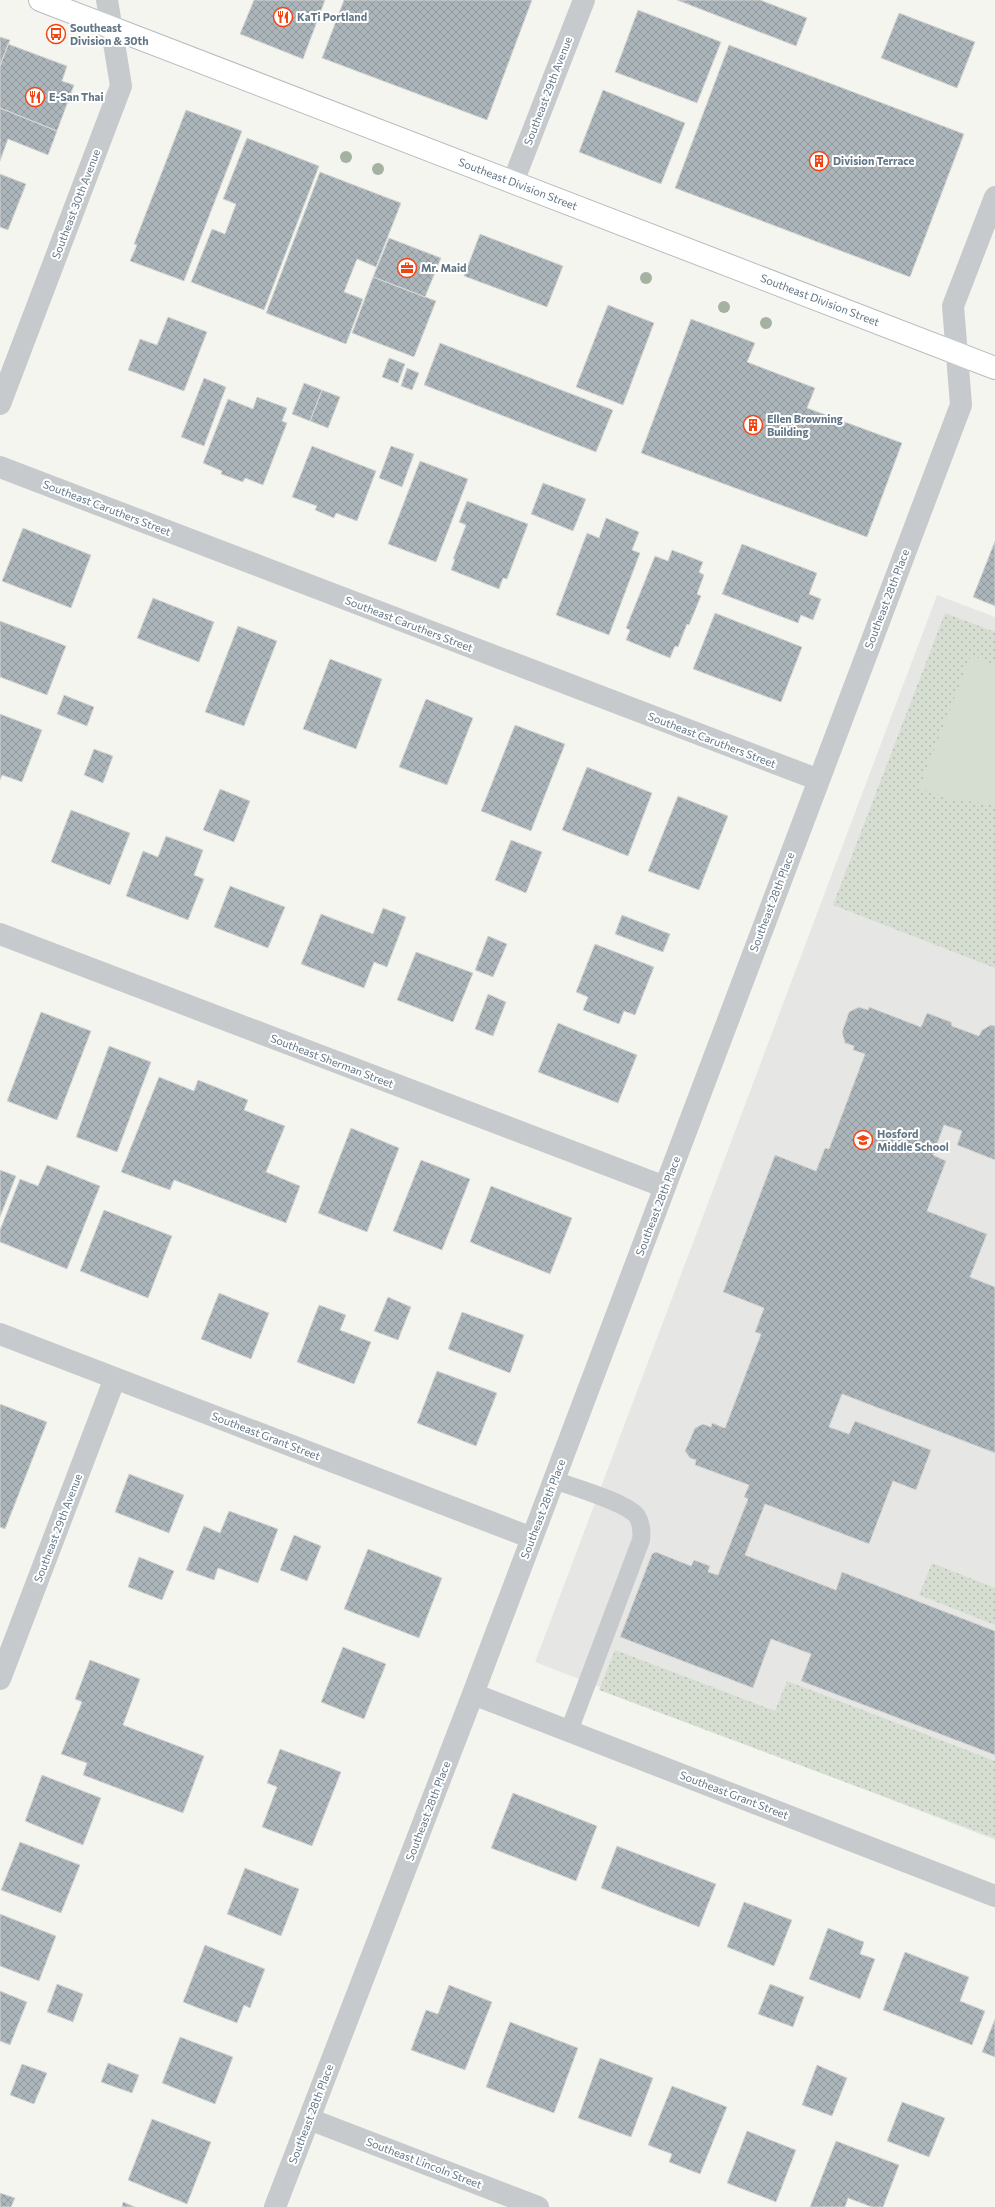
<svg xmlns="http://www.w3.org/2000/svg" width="995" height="2207" font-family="Commissioner,sans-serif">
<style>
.built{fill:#e6e7e4}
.grass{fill:url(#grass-dots)}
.park{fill:#d6ddd1}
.building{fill:url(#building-cross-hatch);stroke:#d6d6d3}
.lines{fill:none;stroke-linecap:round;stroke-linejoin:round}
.secondary-casing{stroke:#b6bcc0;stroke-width:24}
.lane{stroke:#c7cacd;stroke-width:18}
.street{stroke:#c7cacd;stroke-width:22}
.secondary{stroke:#fff;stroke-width:22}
.tree{fill:#a6b2a1}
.labels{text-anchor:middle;stroke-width:4;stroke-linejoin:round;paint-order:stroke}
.poi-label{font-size:11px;font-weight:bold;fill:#617585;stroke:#fff;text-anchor:start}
.street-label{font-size:11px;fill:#617585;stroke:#fff}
</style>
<defs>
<pattern id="grass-dots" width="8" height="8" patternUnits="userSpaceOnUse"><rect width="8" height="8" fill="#d6ddd1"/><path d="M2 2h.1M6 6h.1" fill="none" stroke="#b1b8af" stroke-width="1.8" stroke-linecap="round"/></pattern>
<pattern id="building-cross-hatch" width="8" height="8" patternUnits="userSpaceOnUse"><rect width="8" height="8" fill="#acb5ba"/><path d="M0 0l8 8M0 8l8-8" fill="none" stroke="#8f989d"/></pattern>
</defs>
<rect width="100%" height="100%" fill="#f5f5f0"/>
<path class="built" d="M937,595L995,617V1840L535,1662Z"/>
<path class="grass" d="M945,613L995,632V968L833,905Z
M932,1563L995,1588V1625L919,1595Z
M615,1650L775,1711L787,1681L995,1761V1838L599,1690Z"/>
<path class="park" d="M971,655L995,665V803L989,804L950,799L919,788Z"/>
<path class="building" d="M254,0H325L303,59L240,34Z
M344,0H532L487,120L322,58Z
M677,0H760L807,18L796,46Z
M638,10L721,42L697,103L615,72Z
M899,13L975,42L957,88L881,58Z
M0,37L10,40L0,66Z
M8,44L67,66L62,81L74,85L57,131L0,108V66Z
M729,45L964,134L910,277L675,188Z
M603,90L685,123L661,184L579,152Z
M0,108L57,131L48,155L8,139L0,161Z
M186,110L242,131L184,281L130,261L137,245L134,244Z
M247,138L319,166L264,310L191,282L212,229L225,234L236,204L223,199Z
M320,172L401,203L376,267L357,259L344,292L363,299L346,344L266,313Z
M0,174L26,184L8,230L0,227Z
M480,234L563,266L547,307L464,276Z
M389,238L441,258L425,297L373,277Z
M373,277L436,301L414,357L352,333Z
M608,305L654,323L623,405L576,387Z
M168,317L207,332L184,391L128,370L140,339L157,345Z
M691,319L755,343L747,362L815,388L807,408L902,443L867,537L641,453Z
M440,343L613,410L596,452L424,385Z
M389,358L405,364L398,383L382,377Z
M407,368L419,373L412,390L401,386Z
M204,378L226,387L204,446L181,437Z
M304,383L322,390L310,421L292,414Z
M322,390L340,397L328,428L310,421Z
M257,397L287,408L282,421L287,423L263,485L245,478L243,482L221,474L222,471L203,463L228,399L253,409Z
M312,446L376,471L357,521L336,513L334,518L315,510L317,506L292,497Z
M391,446L414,454L402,487L379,478Z
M420,461L468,479L436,562L388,544Z
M543,483L586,499L573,531L531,514Z
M467,501L528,524L507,579L503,578L499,589L451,570L455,559H453L466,525L459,522Z
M606,518L639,532L632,550L640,553L609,635L556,615L587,533L599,538Z
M23,528L91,555L71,608L2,581Z
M995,541V606L973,597Z
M742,544L817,573L809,594L821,599L813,620L801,615L798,623L722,594Z
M672,550L703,562L699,572L704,575L697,594L701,596L689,625L687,624L678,647L675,646L670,658L626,640L630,630L626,628L655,556L668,561Z
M153,598L214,622L199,662L137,638Z
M715,613L802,647L781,702L693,669Z
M0,621L66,646L47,695L0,677Z
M238,626L277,641L244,726L205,712Z
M330,659L382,679L356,749L303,729Z
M64,695L94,707L87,726L57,714Z
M426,699L473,718L447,785L399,767Z
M0,714L42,730L22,782L2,775L0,780Z
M515,725L565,744L531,831L481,811Z
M94,749L113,756L103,783L84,775Z
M587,767L652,793L628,856L562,830Z
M220,789L250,801L234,842L203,830Z
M678,796L728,816L699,890L648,871Z
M71,810L130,833L110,885L51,862Z
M166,836L203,850L194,875L204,879L188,920L126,896L143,851L158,857Z
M511,840L542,852L526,893L495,880Z
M230,886L285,907L268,948L214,927Z
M383,908L406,917L387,967L374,962L364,988L301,964L321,914L373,934Z
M622,915L670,934L663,952L615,934Z
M488,936L507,944L493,977L475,970Z
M595,944L654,967L635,1015L624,1011L619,1024L583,1010L588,997L576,992Z
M416,952L473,973L453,1022L397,1000Z
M488,994L506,1002L493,1036L475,1029Z
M859,1007L868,1010L869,1007L921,1027L927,1013L951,1022L952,1026L979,1036L982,1030L991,1025L995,1026V1160L957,1145L962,1131L944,1125L933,1155L946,1161L927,1211L987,1234L970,1277L995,1287V1453L842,1394L829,1427L849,1434L855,1421L931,1450L916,1490L893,1481L869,1544L765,1504L745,1555L836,1590L842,1572L995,1631V1755L801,1681L811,1654L771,1639L753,1688L620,1637L652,1554L656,1552L691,1566L694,1560L710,1566L708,1572L718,1575L748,1499L744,1497L749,1485L695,1465L696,1460L690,1458L685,1451L695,1428L703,1424L711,1427L712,1423L725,1428L761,1334L755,1332L764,1308L723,1292L775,1155L816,1171L825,1148L829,1149L865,1054L853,1050L854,1046L845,1043L842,1032L849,1012Z
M41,1012L91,1031L57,1120L7,1101Z
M558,1023L637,1055L618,1103L538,1072Z
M109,1046L151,1062L117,1152L76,1137Z
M159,1077L194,1091L198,1080L248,1100L244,1110L285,1126L266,1172L300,1186L286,1223L174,1180L170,1190L121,1172Z
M351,1128L399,1148L367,1232L318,1213Z
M421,1160L470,1179L442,1250L393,1231Z
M47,1165L100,1186L67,1269L0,1242V1230L20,1179L38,1186Z
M0,1170L16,1176L0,1217Z
M491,1186L572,1218L550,1274L470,1242Z
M104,1210L172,1236L148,1298L80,1271Z
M219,1293L269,1313L251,1359L201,1339Z
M388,1297L411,1307L398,1340L374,1331Z
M319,1305L346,1315L340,1330L371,1342L354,1384L297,1362Z
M462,1312L524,1335L510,1373L448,1349Z
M437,1371L497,1393L476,1446L417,1423Z
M0,1404L47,1422L5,1529L0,1527Z
M129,1474L184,1495L169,1533L115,1512Z
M229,1511L278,1529L258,1583L218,1568L214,1580L186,1570L204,1526L220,1533Z
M294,1535L321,1546L307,1581L280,1570Z
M368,1549L442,1578L419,1638L344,1609Z
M139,1557L174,1571L162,1600L128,1587Z
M343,1647L386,1664L364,1719L321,1702Z
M90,1660L140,1679L123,1725L204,1756L183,1813L83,1775L87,1763L61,1754L82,1702L75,1699Z
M280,1749L341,1772L312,1846L262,1827L277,1787L267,1783Z
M42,1775L101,1798L83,1845L25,1821Z
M513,1793L597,1826L576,1881L491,1848Z
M20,1842L80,1865L61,1913L1,1890Z
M617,1846L716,1884L699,1927L601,1888Z
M245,1868L299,1889L281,1936L227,1914Z
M744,1902L792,1920L774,1966L727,1947Z
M0,1914L56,1936L39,1981L0,1966Z
M828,1928L864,1942L860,1954L875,1959L860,1999L809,1979Z
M205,1945L265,1969L250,2008L244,2005L237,2023L183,2002Z
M905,1952L969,1977L960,2001L985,2011L972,2045L883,2010Z
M57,1984L83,1994L73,2022L47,2012Z
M770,1984L804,1997L793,2027L758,2014Z
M449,1985L492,2002L465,2070L411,2050L426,2010L438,2014Z
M0,1991L27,2002L10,2045L0,2041Z
M995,2019V2057L982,2052Z
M510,2022L578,2048L554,2113L486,2087Z
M180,2037L233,2057L215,2104L162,2083Z
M600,2058L653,2078L631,2137L578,2118Z
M108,2063L139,2075L132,2093L101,2082Z
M22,2064L47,2073L34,2104L10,2095Z
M817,2065L847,2078L832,2116L802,2105Z
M672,2086L727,2107L700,2174L669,2162L672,2154L648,2145Z
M902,2102L945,2118L929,2157L887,2141Z
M152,2119L211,2142L187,2204L128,2180Z
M747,2131L796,2150L776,2202L727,2183Z
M836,2141L899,2165L883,2207H872L848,2198L845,2207H810Z
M0,2193L15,2198L11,2207H0Z
M123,2202L135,2207H122Z"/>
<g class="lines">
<g class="secondary-casing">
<path id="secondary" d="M40,0L995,368"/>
</g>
<path class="lane" d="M554,1480C573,1487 626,1502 637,1516C642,1524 642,1532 641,1540L569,1731"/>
<path class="street" d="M513,182L584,0
M0,404L121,86L107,0
M0,467L819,780
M0,934L665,1187
M0,1334L532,1538
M0,1679L115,1378
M473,1694L995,1896
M309,2119L538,2207
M275,2207L473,1694L961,405L953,306L995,197"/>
<use href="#secondary" class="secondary"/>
</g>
<g class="tree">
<circle cx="346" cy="157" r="6"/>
<circle cx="378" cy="169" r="6"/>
<circle cx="646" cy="278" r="6"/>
<circle cx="724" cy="307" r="6"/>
<circle cx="766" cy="323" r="6"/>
</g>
<defs>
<g id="restaurant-ring" transform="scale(1)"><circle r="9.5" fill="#fff" stroke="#f34512" stroke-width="1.5"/><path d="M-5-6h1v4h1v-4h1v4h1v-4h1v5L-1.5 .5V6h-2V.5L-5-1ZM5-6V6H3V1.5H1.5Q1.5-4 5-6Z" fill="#f34512"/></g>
<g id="bus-ring" transform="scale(1)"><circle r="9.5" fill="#fff" stroke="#f34512" stroke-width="1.5"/><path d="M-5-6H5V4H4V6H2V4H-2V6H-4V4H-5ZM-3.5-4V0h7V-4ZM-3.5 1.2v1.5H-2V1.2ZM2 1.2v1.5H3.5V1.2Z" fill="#f34512"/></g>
<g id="building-ring" transform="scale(1)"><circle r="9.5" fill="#fff" stroke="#f34512" stroke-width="1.5"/><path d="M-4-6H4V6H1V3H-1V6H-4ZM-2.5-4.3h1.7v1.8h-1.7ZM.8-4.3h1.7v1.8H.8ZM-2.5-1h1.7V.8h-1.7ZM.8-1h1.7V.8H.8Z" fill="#f34512"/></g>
<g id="office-ring" transform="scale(1)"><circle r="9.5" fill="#fff" stroke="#f34512" stroke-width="1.5"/><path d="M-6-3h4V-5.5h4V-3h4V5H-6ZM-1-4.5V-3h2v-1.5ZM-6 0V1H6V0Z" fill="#f34512"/></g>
<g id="school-ring" transform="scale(1)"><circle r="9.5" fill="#fff" stroke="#f34512" stroke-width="1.5"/><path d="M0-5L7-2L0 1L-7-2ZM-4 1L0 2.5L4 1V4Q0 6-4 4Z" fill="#f34512"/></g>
</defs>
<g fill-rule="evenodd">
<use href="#restaurant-ring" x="283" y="17"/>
<use href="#bus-ring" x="56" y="34"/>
<use href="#restaurant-ring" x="35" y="97"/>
<use href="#building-ring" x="819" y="161"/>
<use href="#office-ring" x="407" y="268"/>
<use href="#building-ring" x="753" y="425"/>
<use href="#school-ring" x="863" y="1140"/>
</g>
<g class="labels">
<g class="poi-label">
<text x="297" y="21">KaTi Portland</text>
<text x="70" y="32">Southeast<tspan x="70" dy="13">Division &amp; 30th</tspan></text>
<text x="49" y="101">E-San Thai</text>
<text x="833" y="165">Division Terrace</text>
<text x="421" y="272">Mr. Maid</text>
<text x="767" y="423">Ellen Browning<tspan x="767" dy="13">Building</tspan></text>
<text x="877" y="1138">Hosford<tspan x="877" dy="13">Middle School</tspan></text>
</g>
<g class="street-label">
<text transform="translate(548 91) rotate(-69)" y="4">Southeast 29th Avenue</text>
<text transform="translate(518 184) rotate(21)" y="4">Southeast Division Street</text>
<text transform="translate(76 204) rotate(-69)" y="4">Southeast 30th Avenue</text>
<text transform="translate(820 300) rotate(21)" y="4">Southeast Division Street</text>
<text transform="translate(107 508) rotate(21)" y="4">Southeast Caruthers Street</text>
<text transform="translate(887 599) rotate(-69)" y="4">Southeast 28th Place</text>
<text transform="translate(409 624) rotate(21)" y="4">Southeast Caruthers Street</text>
<text transform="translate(712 740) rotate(21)" y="4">Southeast Caruthers Street</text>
<text transform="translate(772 902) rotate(-69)" y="4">Southeast 28th Place</text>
<text transform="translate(332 1061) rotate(21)" y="4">Southeast Sherman Street</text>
<text transform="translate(658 1206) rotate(-69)" y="4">Southeast 28th Place</text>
<text transform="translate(266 1436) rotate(21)" y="4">Southeast Grant Street</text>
<text transform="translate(543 1509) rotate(-69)" y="4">Southeast 28th Place</text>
<text transform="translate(58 1528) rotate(-69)" y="4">Southeast 29th Avenue</text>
<text transform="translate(734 1795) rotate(21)" y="4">Southeast Grant Street</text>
<text transform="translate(428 1811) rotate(-69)" y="4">Southeast 28th Place</text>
<text transform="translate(311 2114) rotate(-69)" y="4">Southeast 28th Place</text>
<text transform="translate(424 2163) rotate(21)" y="4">Southeast Lincoln Street</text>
</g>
</g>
</svg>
